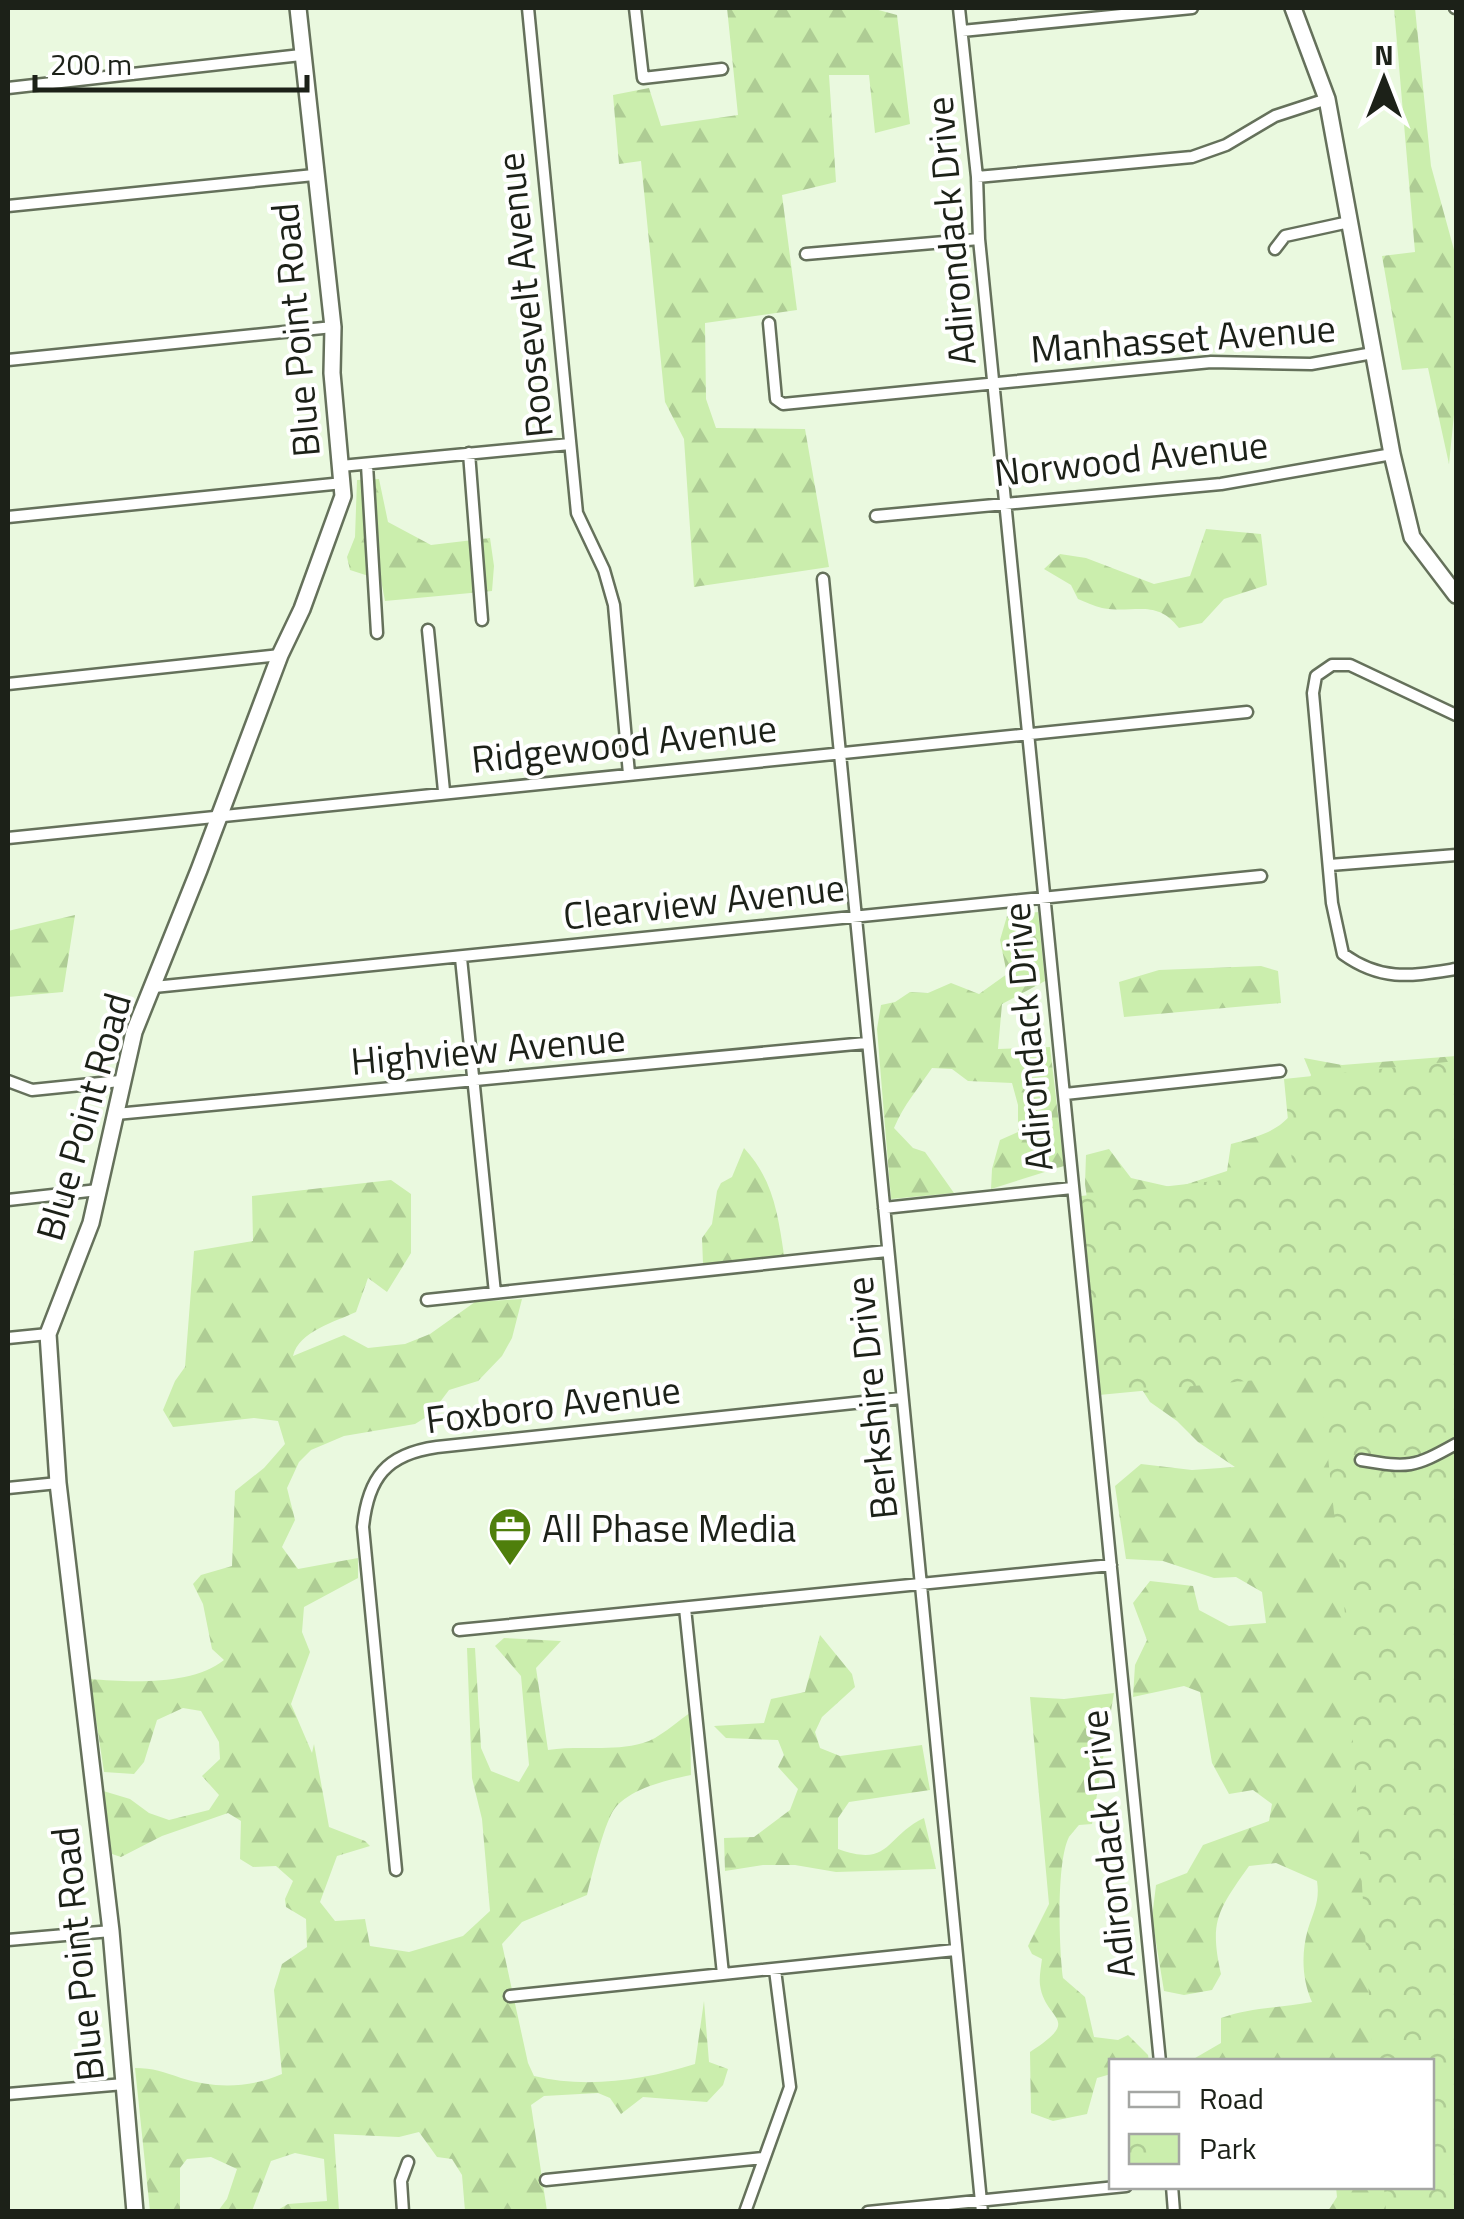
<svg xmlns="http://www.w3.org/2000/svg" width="1464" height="2219" font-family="'Titillium Web',sans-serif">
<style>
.forest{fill:url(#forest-firs)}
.park{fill:url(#park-crowns)}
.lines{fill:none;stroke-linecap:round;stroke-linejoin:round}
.street-casing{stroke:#65715b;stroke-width:15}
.secondary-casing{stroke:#65715b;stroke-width:20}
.street{stroke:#fff;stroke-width:10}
.secondary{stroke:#fff;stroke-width:15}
.labels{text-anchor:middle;stroke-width:8;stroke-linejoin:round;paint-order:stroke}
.street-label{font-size:38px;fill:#1c2118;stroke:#fff}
.poi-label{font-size:38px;fill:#1c2118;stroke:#fff;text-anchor:start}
</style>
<defs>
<pattern id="forest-firs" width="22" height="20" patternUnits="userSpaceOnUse" patternTransform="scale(2.5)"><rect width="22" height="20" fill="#cbeead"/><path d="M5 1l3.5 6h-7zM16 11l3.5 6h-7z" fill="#aecc94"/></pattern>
<pattern id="park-crowns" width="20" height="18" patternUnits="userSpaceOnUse" patternTransform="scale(2.5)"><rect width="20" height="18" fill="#cbeead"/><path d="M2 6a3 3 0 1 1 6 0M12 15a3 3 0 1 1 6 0" fill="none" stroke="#aecc94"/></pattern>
</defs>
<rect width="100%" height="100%" fill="#eaf9df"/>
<path class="forest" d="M727,8H871L897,15L910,124L875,133L869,75H829L836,182L782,195L797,310L705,323L706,399L716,428L805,429L829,567L694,587L684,439L665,402L641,161L619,164L613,95L649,88L661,126L738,115Z
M1394,8H1415L1431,166L1456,257V395L1449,464L1428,368L1402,370L1382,256L1415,252Z
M379,479L388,522L431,545L490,538L494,566L492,591L385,601L381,580L350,570L347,557L355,537L357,480Z
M1206,529L1261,534L1267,585L1224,599L1202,623L1179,628C1156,598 1134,614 1102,608C1094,606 1086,602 1078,599L1071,585L1044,569L1060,554L1086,558L1154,584L1190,576Z
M1038,912L1045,981L1002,1004L998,1049L1050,1047L1064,1166L991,1189L992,1169L1000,1140L1018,1132V1105L1012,1083L968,1081L952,1069L932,1068C918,1089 904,1104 894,1128L913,1148L925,1152L954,1193L891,1199L877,1029L881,1005L895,1002L910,992L928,993L951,983L979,994L1007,974L1000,940L1007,916Z
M75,915L63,992L8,997V931Z
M1261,966L1278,971L1281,1003L1124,1017L1119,982L1159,970Z
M1456,1056V2211H1328L1337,2197L1336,2187L1432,2186V2062L1190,2061L1221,2043V2018C1251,2007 1281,2008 1312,2002C1302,1980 1301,1953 1308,1929C1314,1910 1320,1901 1317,1881L1276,1863L1249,1866C1218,1910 1209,1921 1221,1974L1212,1990L1184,1995L1164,1991L1152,1918L1156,1885L1187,1873L1203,1845L1269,1821L1272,1804L1253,1790L1229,1794L1212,1763L1200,1692L1184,1686L1133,1697L1135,1665L1147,1640L1133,1603L1150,1581L1193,1586L1199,1610L1229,1626L1266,1623L1262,1592L1236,1577L1214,1578L1163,1561L1126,1559L1115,1486L1141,1464L1192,1470L1235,1467L1198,1442L1177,1421L1150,1402L1105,1332L1085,1184L1086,1155L1109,1149L1131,1178L1175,1188L1227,1171L1231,1144C1281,1131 1293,1123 1311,1075L1304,1058L1342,1065Z
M744,1148C773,1179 778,1214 784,1255L703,1264L702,1238L712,1224L717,1191L721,1183L732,1177Z
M391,1180L411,1194V1253L387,1292L368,1278L356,1312C335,1322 299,1331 293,1356L344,1335L368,1348L405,1344L430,1334L475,1302L522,1299L512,1338L502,1356L478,1381L449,1390L431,1414L415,1424L344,1436L311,1450L299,1462L287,1488L295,1520L282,1547L298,1569L358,1558V1578L304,1607L302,1632L310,1652L291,1704L312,1753L314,1744L329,1827L365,1841L370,1846L337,1856L320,1902L335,1921L365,1919L370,1946L409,1952L463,1936L490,1911L482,1819L472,1778L467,1648H475L481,1748L491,1771L519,1782L529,1765L521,1676L495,1646L504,1638L561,1641L536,1668L548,1750C580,1745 612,1752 643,1743C659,1739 676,1722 690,1713L691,1775C667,1780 627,1789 613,1811C603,1828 592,1874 587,1895L522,1922L502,1944L528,2063L534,2076C586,2089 645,2080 695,2064L704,2001L709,2062L728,2069L723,2085L707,2102L643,2097L621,2114L610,2098L598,2093L544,2096L531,2105L547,2211H465L462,2175L452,2159L437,2157L419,2132L399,2137L334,2134L339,2211H276L288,2204L327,2201L324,2159L295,2153L271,2161L252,2211H218L227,2199L237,2169L211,2157L187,2159L180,2168V2211H150L135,2068C153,2068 164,2072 181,2078C215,2089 250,2088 282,2074L274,1990L282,1964L307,1947L306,1919L286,1907L285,1899L293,1881L276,1866L253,1867L240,1859L241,1821L228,1813L162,1836L121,1857L112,1854L100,1790L130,1799L149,1813L169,1820L209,1810L219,1795L202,1776L220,1759L219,1742L201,1711L183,1708L157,1720L144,1762L134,1774L104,1772L90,1679C129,1682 192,1686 224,1660L212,1649L203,1604L193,1584L201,1575L232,1566L235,1491L264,1468L285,1444L278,1421L254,1418L173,1427L163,1410L175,1381L185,1367L194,1251L253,1241L252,1196Z
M820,1635L852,1674L855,1687L822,1717L815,1732L820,1748L840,1756L922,1745L930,1790L849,1802L838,1818V1849C891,1868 884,1837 924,1818L936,1869L836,1872L795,1865H763L725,1871L724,1838L754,1837L790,1810L798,1789L778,1767L784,1755L778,1740L726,1738L714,1726L764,1723L771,1699L805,1692Z
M1114,1693L1092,1824L1079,1825C1078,1826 1069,1837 1069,1837C1056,1862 1059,1950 1063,1978L1085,1997L1094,2037L1118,2040L1128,2035L1148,2055L1149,2061L1112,2062L1111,2074L1097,2078L1087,2114L1053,2121L1031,2113L1030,2052C1084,2017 1045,2022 1040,1985C1039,1977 1041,1967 1042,1959L1032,1954L1028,1946L1049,1904L1030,1697L1064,1699Z"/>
<path class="park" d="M1456,1061V2211H1386L1384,2187L1432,2186V2062L1373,2061L1345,1614L1319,1374L1099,1395L1081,1196L1293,1172L1284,1079Z"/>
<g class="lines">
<g class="street-casing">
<path id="street" d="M528,8L577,513L604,570L614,605L629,774
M635,8L643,78L722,69
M959,8L977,177L979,239L1160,2062
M1455,8H1456
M962,31L1192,8
M8,88L301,55
M977,177L1192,157L1226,145L1275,116L1327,99
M8,206L314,175
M1275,249L1285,236L1349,222
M806,254L979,239
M769,323L776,399L783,404L1211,362L1311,364L1373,353
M8,360L333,327
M469,453L482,620
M367,465L377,633
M341,466L570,444
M876,516L1221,484L1392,454
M8,517L343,483
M823,579L982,2212
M428,630L444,791
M8,684L280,655
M1456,715L1350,665H1332L1316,676L1313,693L1332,903L1343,954C1382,982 1411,976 1456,969
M8,838L1247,712
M1330,865L1456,855
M461,958L495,1293
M154,987L1261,876
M8,1081L32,1090L120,1081
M1065,1094L1280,1071
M116,1114L866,1043
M8,1200L98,1190
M884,1208L1072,1188
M427,1300L887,1251
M8,1338L48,1334
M1361,1460C1409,1468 1413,1468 1456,1444
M8,1488L58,1483
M685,1608L723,1974
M459,1630L1111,1565
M396,1870L363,1527C368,1478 386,1454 437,1447L901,1398
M8,1940L111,1931
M510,1996L955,1950
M8,2094L124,2084
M546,2180L763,2158
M1172,2186L1174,2212
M403,2212L401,2181L408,2162
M745,2212L790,2087L775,1970
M868,2212L1126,2186"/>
</g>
<g class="secondary-casing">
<path id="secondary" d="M1293,8L1327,99L1392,454L1412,537L1456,595
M135,2212L111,1931L58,1483L48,1334L91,1223L134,1032L199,870L280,655L302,609L343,496L332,373L333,327L298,8"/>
</g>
<use href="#street" class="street"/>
<use href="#secondary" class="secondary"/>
</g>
<defs>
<g id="office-pin" transform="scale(2.25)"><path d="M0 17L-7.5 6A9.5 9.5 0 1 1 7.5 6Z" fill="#4f7f0c" stroke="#fff"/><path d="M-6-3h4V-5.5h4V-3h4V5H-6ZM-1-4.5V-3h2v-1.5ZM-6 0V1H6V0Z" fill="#fff"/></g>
</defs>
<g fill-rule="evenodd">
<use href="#office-pin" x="510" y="1529"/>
</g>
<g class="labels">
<g class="street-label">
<text transform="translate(951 231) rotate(-95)" y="13">Adirondack Drive</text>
<text transform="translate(525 295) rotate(-96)" y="13">Roosevelt Avenue</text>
<text transform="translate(296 330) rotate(-95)" y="13">Blue Point Road</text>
<text transform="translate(1183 339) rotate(-4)" y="13">Manhasset Avenue</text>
<text transform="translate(1131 459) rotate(-6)" y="13">Norwood Avenue</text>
<text transform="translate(624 744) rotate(-6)" y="13">Ridgewood Avenue</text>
<text transform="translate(704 902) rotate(-6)" y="13">Clearview Avenue</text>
<text transform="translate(1028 1037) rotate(-95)" y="13">Adirondack Drive</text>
<text transform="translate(488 1050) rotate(-5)" y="13">Highview Avenue</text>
<text transform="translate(84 1117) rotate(-74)" y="13">Blue Point Road</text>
<text transform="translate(872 1398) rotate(-96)" y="13">Berkshire Drive</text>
<text transform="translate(553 1405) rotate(-7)" y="13">Foxboro Avenue</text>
<text transform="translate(1108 1844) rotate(-96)" y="13">Adirondack Drive</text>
<text transform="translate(78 1954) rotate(-96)" y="13">Blue Point Road</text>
</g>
<g class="poi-label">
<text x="542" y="1542">All Phase Media</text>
</g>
</g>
<rect width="1464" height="2219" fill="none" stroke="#1c2118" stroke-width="20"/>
<rect x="1109" y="2059" width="325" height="130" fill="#ffffff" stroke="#a4a6a3" stroke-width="2.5"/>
<rect x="1129" y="2092" width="50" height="15" fill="#ffffff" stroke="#a4a6a3" stroke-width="2.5"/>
<text x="1199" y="2109" font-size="30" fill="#1c2118">Road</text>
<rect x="1129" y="2134" width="50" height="30" fill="url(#park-crowns)" stroke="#a4a6a3" stroke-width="2.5"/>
<text x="1199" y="2159" font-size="30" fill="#1c2118">Park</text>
<g transform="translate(1384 80)" stroke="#ffffff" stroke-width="8" paint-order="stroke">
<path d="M0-8L18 38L0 25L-18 38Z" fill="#1c2118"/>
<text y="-15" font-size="28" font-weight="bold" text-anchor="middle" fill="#1c2118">N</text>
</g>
<path d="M35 75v15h272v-15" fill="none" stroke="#1c2118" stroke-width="5"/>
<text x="50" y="75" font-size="30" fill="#1c2118" stroke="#ffffff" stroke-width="8" paint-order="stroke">200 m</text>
</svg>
